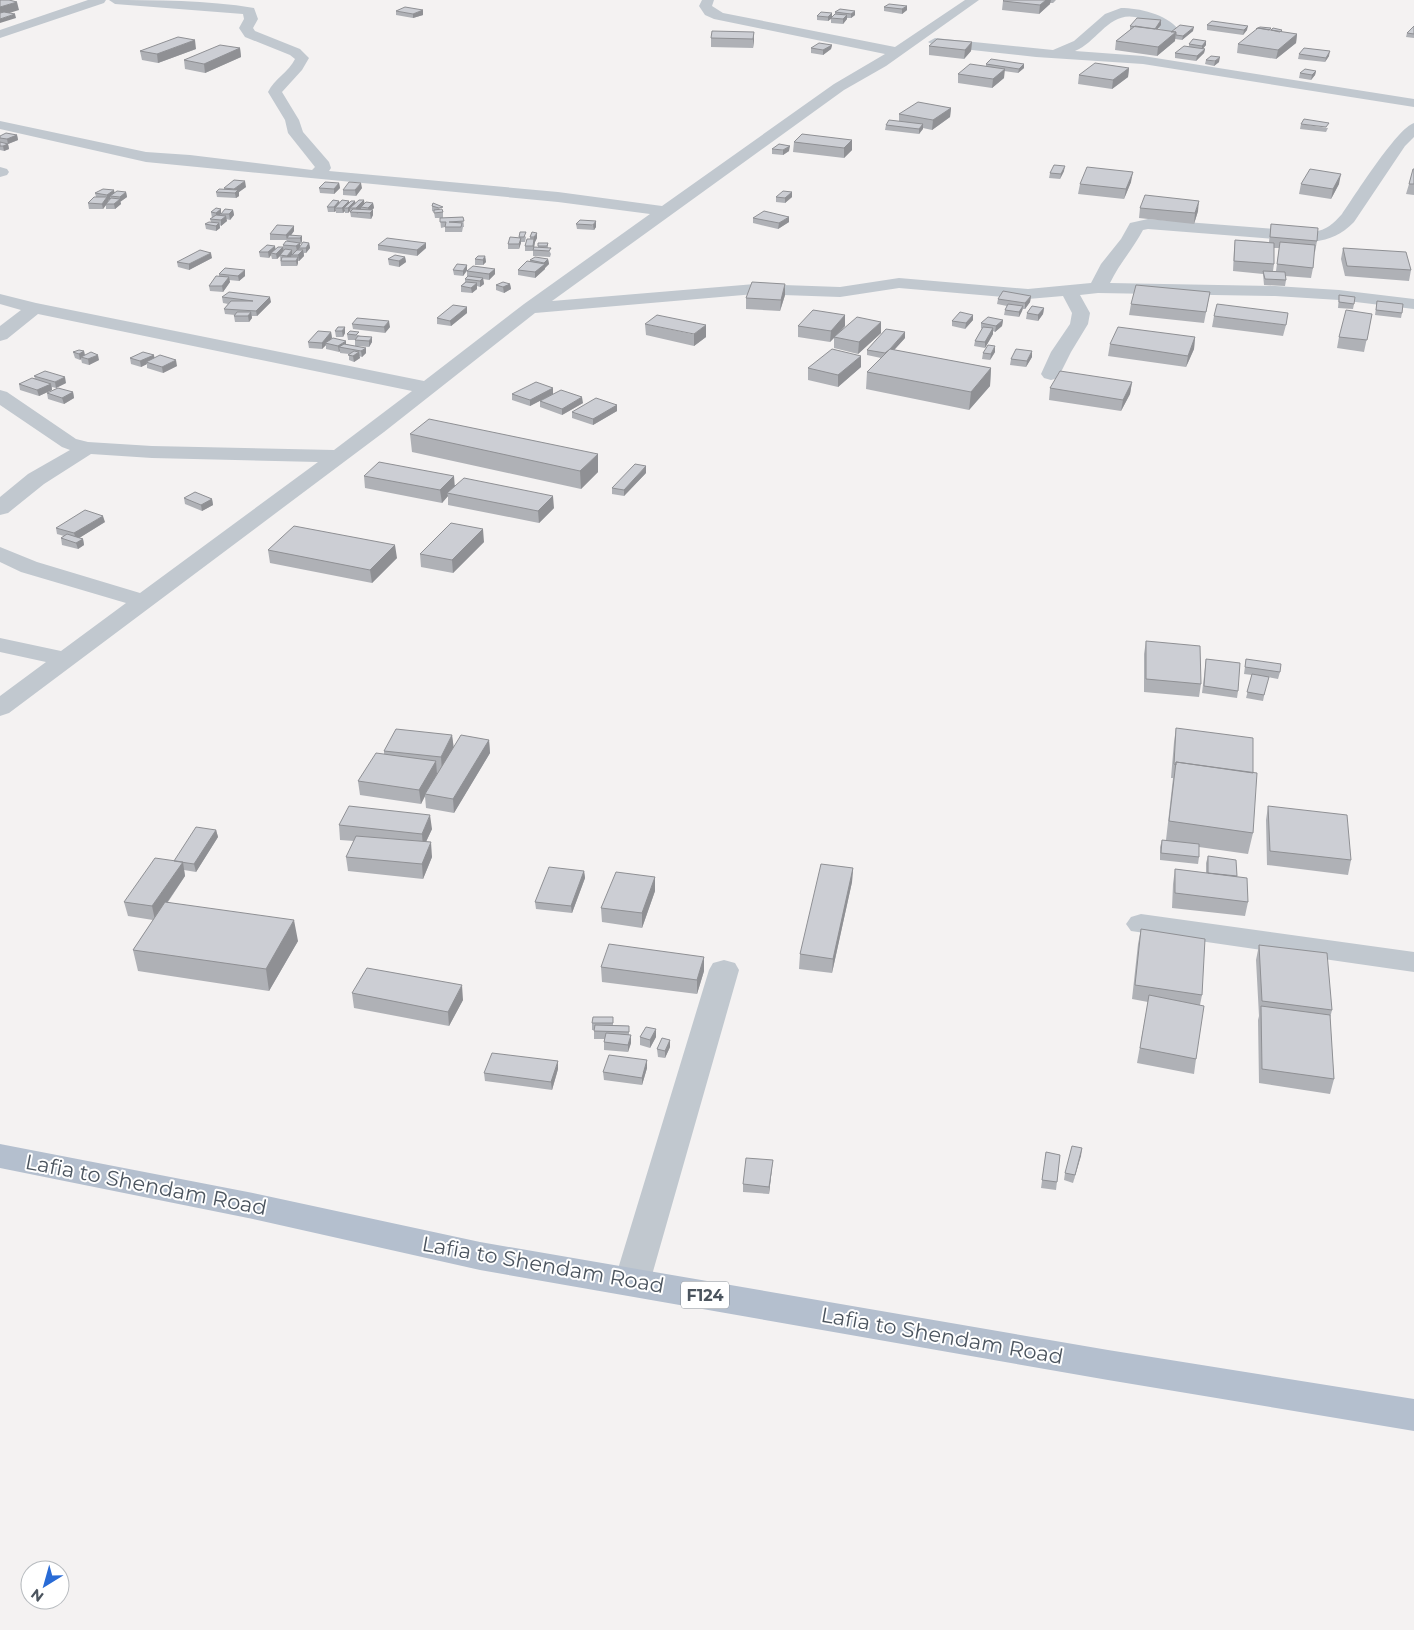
<svg xmlns="http://www.w3.org/2000/svg" width="1414" height="1630" font-family="Montserrat,sans-serif">
<style>
.lines{fill:none;stroke-linecap:round;stroke-linejoin:round}
.minor{fill:#c1c8cf;fill-rule:evenodd}
.major{fill:#b4bfce;fill-rule:evenodd}
.wall{fill:#afb1b6;fill-rule:evenodd}
.shaded-wall{fill:#8f9094}
.building{fill:#ccced4;stroke:#8f9094}
.labels{text-anchor:middle;stroke-width:4;stroke-linejoin:round;paint-order:stroke}
.shield{fill:#fff;stroke:#81878e;stroke-width:1}
.shield-label{font-size:16px;font-weight:bold;fill:#4b545e}
.near-street-label{font-size:21px;fill:#4b545e;stroke:#fff}
</style>
<rect width="100%" height="100%" fill="#f4f2f2"/>
<g class="lines">
<path class="minor" d="M88,0H106L104,3L0,38V30Z
M109,0C156,0 207,0 254,8L258,19L253,28L255,31L300,49L309,58L302,70L282,92L299,120L303,132L329,162L331,168L329,171L558,192L662,206L834,84L885,54L714,19L705,15L699,6L702,0H714L712,6L723,13L895,47L965,0H979L886,66L844,90L552,301L755,284L840,287L899,278L1028,289L1091,283L1101,264L1121,239L1130,223L1148,219L1313,232C1327,230 1333,224 1342,214C1354,197 1397,128 1414,123V137L1405,146L1354,222C1341,235 1331,239 1313,242L1148,229L1143,230C1133,249 1119,264 1110,283L1275,286L1339,290L1414,299V309L1339,300L1275,296L1098,293L1080,295L1090,313L1088,324L1071,352L1058,378L1051,380L1044,378L1041,374L1051,352L1070,324L1072,313L1063,296L1028,299L899,288L840,297L755,294L535,313L384,432L9,713L0,716V696L46,662L0,652V638L61,651L126,603L21,572L0,562V547L37,562L140,593L318,462L152,458L91,454L44,484L8,513L0,515V497L28,474L70,450L62,447L0,405V390L7,392L76,439L88,442L152,446L334,450L412,391L38,314L7,339L0,341V326L21,310L0,304V294L36,303L424,381L524,304L650,214L558,202L146,162L0,129V121L146,152L190,155L312,170L315,167L288,133L285,120L268,92C274,79 289,72 295,59L290,55L245,37L239,28L244,19L243,14L115,4Z
M1121,8C1139,8 1166,14 1178,29L1171,33C1158,30 1148,20 1135,17C1109,12 1097,42 1075,51L1143,56L1414,99V107L1143,64L1036,57L935,46L928,42L935,38L1053,50L1074,41L1105,14Z
M0,167L7,169L9,172L7,175L0,177Z
M1141,914L1414,952V972L1131,931L1126,924L1131,917Z
M724,960L735,963L739,970L650,1282L645,1292L632,1296L619,1292L614,1282L709,970L713,963Z"/>
<path class="major" d="M0,1144L253,1193L480,1242L1108,1350L1414,1399V1431L1108,1380L480,1270L253,1219L0,1168Z"/>
</g>
<path class="wall" d="M1004,0H1056L1053,3H1050V4L1039,14L1002,10L1003,1Z
M907,6V10L902,14L884,11V7Z
M840,9L855,15L851,18H847V19L843,24L831,23V19L828,21L817,20V16L832,17L835,14V12Z
M396,11L423,15L413,18L396,15Z
M1161,20V25L1157,30L1171,32L1193,31L1182,40L1175,39V41L1157,56L1115,50L1116,41L1130,30V26Z
M1207,25L1247,30L1243,35L1207,30Z
M1414,26V38L1406,37L1407,33Z
M1271,30H1282V32L1297,34L1296,43L1276,59L1237,53L1238,44Z
M754,32V40L753,48L711,47V38Z
M1206,41V45L1203,48L1205,49L1204,53L1196,61L1175,58V53L1189,46V44Z
M972,42L971,51L964,59L929,55V46Z
M832,45L831,49L823,55L811,53V48Z
M240,48L241,57L205,73L185,69L184,60Z
M196,49L158,63L142,60L140,51Z
M1299,54L1329,56L1325,62L1298,59Z
M1206,60L1219,62L1214,66L1205,64Z
M986,64H1024V68L1018,73L1004,71V78L992,88L958,83V74L986,66Z
M1129,68L1128,77L1112,89L1078,84L1079,75Z
M1316,71L1315,75L1311,80L1299,78L1300,73Z
M951,108L950,117L932,130L923,128L919,134L885,130L886,125L899,121V114Z
M1301,124L1328,128L1326,132L1300,129Z
M17,135L18,140L8,144L9,149L4,151L0,150V136Z
M852,140V150L844,158L793,152L794,142Z
M772,149L789,151L783,155L772,154Z
M1414,169V195L1406,194L1409,184Z
M1064,171L1060,179L1049,178L1050,173Z
M1131,182L1124,199L1078,194L1080,184Z
M339,183L340,188L334,194L320,193L319,188Z
M1301,184H1339L1331,199L1299,194Z
M246,187L239,192V196L236,198L217,197L216,192L224,189V188Z
M362,188L356,196L343,195V190Z
M126,192L127,197L120,202L121,204L115,209H106V205L103,209H89L88,203L96,197L95,193Z
M792,192V197L785,203L776,202V197Z
M364,200V204L373,203L374,208L371,210L373,215L371,219L351,217L350,211L348,213H345V211L343,213H336V211L334,212H328L327,207L339,201L340,203L349,201V203L355,201V203Z
M433,203L443,212V218H435L434,212L432,211V206Z
M1140,208L1198,211L1194,224L1139,218Z
M221,209V214L233,210L234,215L230,220L226,219L227,221L221,226L220,225V228L216,231L206,229L205,224L211,222L210,219L212,218L211,212Z
M463,217L464,227H463L462,232H445V227L441,228L440,218Z
M753,218L789,222L778,229L753,223Z
M580,220L596,227L594,230L577,229L576,224Z
M1271,224L1317,241L1315,252H1314L1313,268L1311,278L1285,276L1286,280L1285,286L1264,285L1263,274L1233,271L1234,250L1235,240L1269,242ZM1274,248H1279L1276,271H1273L1274,264Z
M294,231L291,235L302,236V241L301,244H300V247L309,243L310,248L306,253H304V256L299,261H298V263L297,266H281L280,256L277,259H272L271,255L269,258L260,257L259,252L275,246V249L283,247V245L287,242V240H270V234Z
M520,232L526,237L525,242H521L519,249H508V244L519,238Z
M532,232L537,238L535,242L534,249L538,248V243H548V248L551,254L550,257L533,256V251H525V246L530,239V237Z
M378,245L426,248L417,256L378,250Z
M1343,248L1411,270L1409,281L1345,276L1341,259Z
M485,256L486,262L483,265H475V259Z
M405,257L406,262L399,267L389,265L388,259Z
M212,258L189,270L178,267L177,262Z
M548,259L549,264L545,268V269L535,278L518,275V270L531,262L530,260Z
M467,265V270L495,269V274L489,280L483,279L484,284L480,287L477,286V289L472,293L461,292V286L465,282V279L468,277H467V271L463,276L454,275L453,270Z
M219,274L245,276L239,281L229,280L230,282L223,292L210,291L209,286L219,276Z
M510,284L511,289L504,293L496,290V285Z
M1210,292L1204,323L1129,315L1131,304Z
M785,295L780,311L746,309V298Z
M1339,295L1354,304L1353,309L1338,308Z
M1031,296L1030,302L1025,309H1023L1019,317L1004,315L1005,310L1007,306L997,304L998,299Z
M222,297L271,302L257,316H252V318L249,322H235L234,316L235,315L225,314L224,309L228,304L223,303Z
M1377,301L1402,313L1401,318L1375,315Z
M1044,308L1043,314L1038,321L1026,319L1027,313Z
M467,313L451,326L437,324V318Z
M1372,314L1364,352L1337,348L1339,337Z
M845,315V326L837,335L881,333L858,354L834,348V338L830,342L798,337V326Z
M973,315V320L965,329L952,326V321Z
M1214,316L1286,325L1283,336L1212,327Z
M1003,320L1002,326L995,332L993,331V334L985,348L974,346L975,341L982,329L981,328V323Z
M352,324L390,327L385,333L353,329Z
M645,324L706,337L694,346L646,335Z
M338,327L345,333L343,337H336L335,331Z
M350,331L372,342L369,347L357,346L366,353L362,357L359,356L360,358L354,362L349,360V354L340,353V351L339,352L326,349V345L322,349L309,348L308,342L331,332L332,338L329,341L355,346V340H348L347,334Z
M1195,337L1194,349L1186,367L1108,356L1110,344Z
M905,338L894,350L991,368L990,386L969,410L866,389L867,372L881,358L867,355V350Z
M84,351L85,355L99,360L89,365L82,363L81,359L80,360L75,358L73,352Z
M995,352L990,360L982,359L983,353Z
M154,355V358L177,366L163,373L147,368V364L141,367L131,364L130,358Z
M861,356V367L838,387L808,380V368Z
M1032,357L1026,367L1010,365L1011,359Z
M34,376L66,383L56,388L52,387V390L39,396L20,390L19,384L35,378Z
M1132,382L1130,394L1121,411L1049,400L1050,388Z
M553,388V394L530,406L512,400V394Z
M73,392L74,398L64,404L48,399L47,393Z
M540,401L583,403L562,415L540,407Z
M617,405V411L593,425L572,418V412Z
M410,434L598,472L581,489L412,452Z
M646,473L624,496L612,494V488Z
M364,476L455,485L554,508L539,523L448,505V496L442,503L365,488Z
M184,498L212,499L213,505L202,511L185,504Z
M105,522L79,538L83,539L84,545L78,549L62,545L61,538L64,536L57,534L56,528Z
M484,542L453,573L421,567L420,554Z
M268,550L397,558L372,583L270,563Z
M1146,641L1201,684L1199,697L1144,692V654Z
M1206,659L1238,691L1237,698L1202,693Z
M1246,659L1280,672L1278,679L1268,677L1263,701L1246,698L1252,675L1244,674Z
M1176,728L1253,833L1248,854L1199,847V857L1198,864L1160,860V847L1162,840H1166L1173,778H1171L1174,742Z
M452,735L453,748L489,740L490,753L454,813L426,808L425,796L421,804L360,795L358,781L384,754V751Z
M1268,806L1351,860L1348,875L1267,865L1266,820Z
M339,825L432,829L426,842L432,857L423,879L348,871L346,857L354,841L340,840Z
M216,830L218,837L196,872L184,870L185,876L168,902L298,941L269,991L138,971L133,950L153,920L128,916L124,902L174,861Z
M1208,856L1237,876L1248,902L1245,916L1172,908L1173,884L1175,869L1206,873V863Z
M853,868L852,882L832,973L799,969L800,954Z
M584,871L585,878L572,913L536,909L535,902Z
M655,877V891L642,928L602,922L601,908Z
M1141,929L1202,995L1200,1005L1196,1059L1194,1074L1137,1063L1148,1002L1132,999L1138,944Z
M1259,945L1332,1010L1330,1018L1334,1079L1330,1094L1259,1083L1258,1020L1259,1016L1256,960Z
M704,957V971L697,994L602,982L601,967Z
M352,993L463,1000L449,1026L354,1008Z
M613,1017V1025L629,1026V1035L631,1043L628,1052L604,1050V1039H594V1030H592V1023Z
M640,1037H656L650,1048L640,1045Z
M670,1040V1047L665,1058L658,1057L657,1049Z
M647,1060V1068L642,1085L604,1080L603,1072Z
M558,1069L552,1090L485,1081L484,1073Z
M1082,1148L1073,1183L1064,1180L1065,1173Z
M1046,1152L1060,1155L1056,1190L1041,1188Z
M772,1168L769,1194L743,1192V1184Z"/>
<path class="shaded-wall" d="M1046,0H1051L1050,4L1039,14L1040,5Z
M17,2L19,10L0,16V7Z
M907,6V10L902,14V9Z
M423,10V15L413,18V14Z
M855,11V15L851,18V14Z
M832,13V18L828,21V17Z
M15,14L16,18L0,23V19Z
M847,15V19L843,24V19Z
M1161,20V25L1154,33L1155,29Z
M1248,26L1247,30L1243,35L1244,30Z
M1194,27L1193,31L1182,40L1183,36Z
M754,32V40L753,48V39Z
M1176,32L1175,41L1157,56L1158,47Z
M1297,34L1296,43L1276,59L1278,50Z
M195,40L196,49L158,63L157,54Z
M1206,41V45L1202,50V46Z
M972,42L971,51L964,59L965,50Z
M832,45L831,49L823,55V50Z
M240,48L241,57L205,73L204,64Z
M1205,49L1204,53L1196,61L1197,56Z
M1330,51L1329,56L1325,62L1326,58Z
M1220,57L1219,62L1214,66L1215,61Z
M1024,64V68L1018,73L1019,69Z
M1129,68L1128,77L1112,89L1113,80Z
M1005,69L1004,78L992,88L993,79Z
M1316,71L1315,75L1311,80L1312,75Z
M951,108L950,117L932,130L933,120Z
M923,124V129L919,134V129Z
M17,135L18,140L8,144L7,139Z
M852,140V150L844,158V148Z
M8,144L9,149L4,151L3,146Z
M790,146L789,151L783,155V150Z
M1065,166L1064,171L1060,179L1061,174Z
M1133,172L1131,182L1124,199L1126,189Z
M1341,174L1339,184L1331,199L1333,189Z
M245,181L246,187L239,192V196L236,198L234,189Z
M339,183L340,188L334,194V189Z
M361,183L362,188L356,196L355,190Z
M114,190L115,195L110,196V199L108,200V202L106,204V205L103,209L102,204L107,197V195Z
M126,192L127,197L120,202V197Z
M792,192V197L785,203V198Z
M120,199L121,204L115,209L114,204Z
M364,200L365,206L361,207V209L357,214L356,208Z
M339,201L340,206L335,208L336,211L334,212V207Z
M349,201L350,206L344,208L345,211L343,213L342,208Z
M355,201L356,206L350,208V211L348,213V208Z
M1199,201L1198,211L1194,224L1195,213Z
M373,203L374,208L369,213L368,208Z
M221,209V214L216,218V213Z
M233,210L234,215L230,220L229,214Z
M373,210V215L371,219L370,213Z
M226,216L227,221L221,226V220Z
M789,217V222L778,229L779,223Z
M596,221V227L594,230L593,225Z
M219,223L220,228L216,231V226Z
M294,226V231L289,238H287V240L286,235Z
M537,233V238L535,242L533,251V246L534,237Z
M302,236V241L301,244L300,238Z
M521,238V243L519,249V244Z
M300,243V248H299V249L297,251L296,246Z
M309,243L310,248L306,253V248Z
M426,243V248L417,256V250Z
M275,246L276,252L271,253V255L269,258L268,252Z
M283,247L284,253L280,255V256L277,259L276,254Z
M292,250V255L288,261L287,256Z
M303,250L304,256L299,261L298,255Z
M211,253L212,258L189,270V264Z
M485,256L486,262L483,265V260Z
M298,257V263L297,266L296,261Z
M405,257L406,262L399,267V261Z
M548,259L549,264L545,268V269L535,278V272L544,264V263Z
M467,265V270L463,276V271Z
M495,269V274L489,280V274Z
M245,270V276L239,281L238,276Z
M229,277L230,282L223,292L222,286Z
M483,278L484,284L480,287V281Z
M477,283V289L472,293L471,288Z
M510,284L511,289L504,293L503,287Z
M785,284V295L780,311L781,300Z
M1031,296L1030,302L1025,309V303Z
M270,297L271,302L257,316L256,311Z
M1023,306L1022,311L1019,317V312Z
M467,307V313L451,326L450,321Z
M1044,308L1043,314L1038,321V315Z
M251,312L252,318L249,322L248,316Z
M845,315V326L830,342L831,331Z
M973,315V320L965,329L966,323Z
M1003,320L1002,326L995,332L996,326Z
M389,321L390,327L385,333L384,327Z
M881,322V333L858,354L859,342Z
M706,325V337L694,346V334Z
M345,327V333L343,337L342,331Z
M993,328V334L985,348V342Z
M331,332L332,338L327,344L325,343L326,345L322,349V343Z
M905,332V338L886,359L887,353Z
M372,337V342L369,347V341Z
M1195,337L1194,349L1186,367L1188,356Z
M346,341V347H339L340,351L339,352L338,346Z
M995,346V352L990,360L991,354Z
M366,348V353L362,357L361,351Z
M84,351L85,357H81V359L80,360L79,354Z
M1032,351V357L1026,367L1027,361Z
M359,352L360,358L354,362L353,356Z
M98,355L99,360L89,365L88,359Z
M154,355L155,361L146,362L147,364L141,367L140,361Z
M861,356V367L838,387V375Z
M176,360L177,366L163,373L162,367Z
M991,368L990,386L969,410L971,392Z
M65,377L66,383L56,388L55,382Z
M1132,382L1130,394L1121,411L1123,400Z
M51,384L52,390L39,396L37,390Z
M553,388V394L530,406V400Z
M73,392L74,398L64,404L62,398Z
M582,397L583,403L562,415V409Z
M617,405V411L593,425V419Z
M598,454V472L581,489L580,471Z
M646,466V473L624,496V490Z
M454,476L455,489L447,493L448,496L442,503L440,490Z
M553,496L554,508L539,523L538,511Z
M212,499L213,505L202,511L201,505Z
M103,516L105,522L76,540L74,533Z
M483,529L484,542L453,573L452,560Z
M83,539L84,545L78,549L76,543Z
M395,545L397,558L372,583L370,570Z
M452,735L454,749L442,771L441,757Z
M489,740L490,753L454,813L453,799Z
M436,761L437,774L425,794V796L421,804L419,790Z
M430,815L432,829L423,848L422,834Z
M216,830L218,837L196,872L194,864Z
M431,842L432,857L423,879L422,864Z
M183,862L185,876L155,920L152,906Z
M853,868L852,882L832,973L833,959Z
M584,871L585,878L572,913L571,906Z
M655,877V891L642,928V913Z
M294,920L298,941L269,991L266,969Z
M704,957V971L697,994V980Z
M462,985L463,1000L449,1026L448,1012Z
M656,1029V1037L650,1048V1040Z
M631,1035V1043L628,1052V1045Z
M670,1040V1047L665,1058V1051Z
M647,1060V1068L642,1085V1078Z
M558,1061V1069L552,1090L551,1082Z
M1082,1148L1081,1156L1073,1183L1075,1175Z
M773,1160L772,1168L769,1194V1187Z"/>
<path class="building" d="M0,0H9L17,2L0,7Z
M1004,0H1046L1040,5L1003,1Z
M889,4L907,6L902,9L884,7Z
M405,7L423,10L413,14L396,11Z
M840,9L855,11L851,14L835,12Z
M4,12L15,14L0,19V13Z
M821,12L832,13L828,17L817,16Z
M835,14L847,15L843,19L831,18Z
M1137,18L1161,20L1155,29L1130,26Z
M1212,21L1248,26L1244,30L1207,25Z
M1180,25L1194,27L1183,36L1176,35V32H1171Z
M1135,26L1176,32L1158,47L1116,41Z
M1414,26V34L1407,33Z
M1260,27L1271,28L1269,30L1258,28L1256,29Z
M1258,28L1297,34L1278,50L1238,44Z
M1273,28L1282,30L1280,32L1271,30Z
M712,31L754,32L753,39L711,38Z
M178,37L195,40L157,54L140,51Z
M937,39L972,42L965,50L929,46Z
M1193,39L1206,41L1202,46L1189,44Z
M819,43L832,45L823,50L811,48Z
M220,45L240,48L204,64L184,60Z
M1184,46L1205,49L1197,56L1175,53Z
M1304,48L1330,51L1326,58L1299,54Z
M1211,56L1220,57L1215,61L1206,60Z
M991,59L1024,64L1019,69L986,64Z
M1095,63L1129,68L1113,80L1079,75Z
M970,64L1005,69L993,79L958,74Z
M1305,69L1316,71L1312,75L1300,73Z
M918,102L951,108L933,120L899,114Z
M1304,119L1329,123L1326,127L1301,124Z
M889,120L923,124L919,129L886,125Z
M6,133L17,135L7,139L0,138V136Z
M802,134L852,140L844,148L794,142Z
M0,142L8,144L3,146H0Z
M779,144L790,146L783,150L772,149Z
M1054,165L1065,166L1061,174L1050,173Z
M1087,167L1133,172L1126,189L1080,184Z
M1310,169L1341,174L1333,189L1301,184Z
M1413,169H1414V184H1409Z
M234,180L245,181L234,189L224,188Z
M325,182L339,183L334,189L319,188Z
M349,182L361,183L355,190H343Z
M103,189L114,190L107,195L95,193Z
M219,189L238,190L235,193L216,192Z
M117,191L126,192L120,197L110,196Z
M783,191L792,192L785,198L776,197Z
M1145,195L1199,201L1195,213L1140,208Z
M94,197H107L102,204L88,203Z
M111,198L120,199L114,204H106Z
M333,200L339,201L334,207H327Z
M342,200L349,201L342,208H335Z
M359,200H364L356,208H350Z
M351,201H355L348,208H344Z
M366,202L373,203L368,208L361,207Z
M433,203L443,207L439,208L432,206Z
M216,208L221,209L216,213L211,212Z
M225,209L233,210L229,214H221Z
M353,209L373,210L370,213L350,212Z
M442,209L443,212L434,213V210Z
M764,211L789,217L779,223L753,218Z
M216,215L226,216L221,220L210,219Z
M463,217L464,221L449,222L462,223L461,227H445L446,222H440V218Z
M580,220L596,221L593,225L576,224Z
M209,222L219,223L216,226L205,224Z
M1271,224L1318,228L1317,241L1270,237Z
M277,225L294,226L286,235L270,234Z
M520,232H526L524,237H519Z
M532,232L537,233L534,237H530Z
M289,235L302,236L300,238H287Z
M510,237L521,238L519,244H508Z
M387,238L426,243L417,250L378,245Z
M527,239H534L533,246H525Z
M1235,240L1274,243V264L1234,261Z
M286,241L300,243L296,246L283,245Z
M303,242L309,243L306,248H299Z
M1280,242L1315,245L1313,268L1277,264Z
M538,243H548L547,246H538Z
M267,245L275,246L268,252H259Z
M278,247H283L276,254L271,253Z
M534,247L551,248L549,251L533,250Z
M1343,248L1406,252L1411,270L1347,266Z
M285,249L292,250L287,256L280,255Z
M200,250L211,253L189,264L177,262Z
M297,250H303L298,255H292Z
M395,255L405,257L399,261L388,259Z
M478,256H485L483,260L475,259Z
M282,257H298L296,261H281Z
M535,257L548,259L544,263L530,260Z
M527,261L545,264L535,272L518,270Z
M457,264L467,265L463,271L453,270Z
M473,266L495,269L489,274L467,271Z
M225,268L245,270L238,276L219,274Z
M1263,271L1285,272L1286,280L1265,279Z
M216,276L229,277L222,286H209Z
M468,276L483,278L480,281L465,279Z
M466,282L477,283L471,288L461,286Z
M503,282L510,284L503,287L496,285Z
M752,282L785,284L781,300L746,298Z
M1136,285L1210,292L1206,312L1131,304Z
M1003,291L1031,296L1025,303L998,299Z
M229,292L270,297L256,311L224,309L231,301H253L222,297Z
M1339,295L1355,297L1354,304L1339,302Z
M1377,301L1403,304L1402,313L1376,310Z
M1008,304L1023,306L1019,312L1005,310Z
M1217,304L1288,313L1286,325L1214,316Z
M453,305L467,307L450,321L437,318Z
M1032,306L1044,308L1038,315L1027,313Z
M813,310L845,315L831,331L798,326Z
M1346,310L1372,314L1367,340L1339,337Z
M237,312H251L248,316H234Z
M960,312L973,315L966,323L952,321Z
M657,315L706,325L694,334L645,324Z
M857,317L881,322L859,342L834,337Z
M988,317L1003,320L996,326L981,323Z
M357,318L389,321L384,327L352,324Z
M338,327H345L342,331H335Z
M983,327L993,328L985,342L975,341Z
M1118,327L1195,337L1188,356L1110,344Z
M886,329L905,332L890,349L885,353L867,350Z
M318,331L331,332L322,343L308,342Z
M350,331L359,332L356,335L347,334Z
M358,336L372,337L369,341L355,340Z
M333,338L346,341L338,346L325,343Z
M344,344L366,348L361,351L339,347Z
M988,345L995,346L991,354L983,353Z
M832,349L861,356L838,375L808,368Z
M890,349L991,368L971,392L867,372Z
M1016,349L1032,351L1027,361L1011,359Z
M79,350L84,351L79,354L73,352Z
M354,351L359,352L353,356L348,355Z
M91,352L98,355L88,359L81,357Z
M143,352L154,355L140,361L130,358Z
M160,355L176,360L162,367L146,362Z
M45,371L65,377L55,382L34,376Z
M1060,371L1132,382L1123,400L1050,388Z
M32,378L51,384L37,390L19,384Z
M536,382L553,388L530,400L512,394Z
M58,388L73,392L62,398L47,393Z
M561,390L582,397L562,409L540,401Z
M596,398L617,405L593,419L572,412Z
M429,419L598,454L580,471L410,434Z
M379,462L454,476L440,490L364,476Z
M635,464L646,466L624,490L612,488Z
M464,478L553,496L538,511L447,493Z
M195,492L212,499L201,505L184,498Z
M85,510L103,516L74,533L56,528Z
M451,523L483,529L452,560L420,554Z
M294,526L395,545L370,570L268,550Z
M67,534L83,539L76,543L61,538Z
M1146,641L1200,646L1201,684L1146,679Z
M1206,659L1240,663L1238,691L1204,686Z
M1246,659L1281,664L1280,672L1245,667Z
M1252,674L1269,677L1264,695L1247,692Z
M1176,728L1253,738V773L1176,762V765L1174,764Z
M396,729L452,735L441,757L384,751Z
M461,735L489,740L453,799L425,794Z
M376,753L436,761L419,790L358,781Z
M1176,762L1257,773L1253,833L1169,821Z
M349,806L430,815L422,834L339,825Z
M1268,806L1347,815L1351,860L1270,851Z
M196,827L216,830L194,864L174,861Z
M356,836L431,842L422,864L346,857Z
M1162,840L1199,844V857L1161,853Z
M1208,856L1236,860L1237,876L1208,873Z
M155,858L183,862L152,906L124,902Z
M821,864L853,868L833,959L800,954Z
M549,867L584,871L571,906L535,902Z
M1175,869L1247,878L1248,902L1175,893Z
M616,872L655,877L642,913L601,908Z
M165,902L294,920L266,969L133,950Z
M1141,929L1205,939L1202,995L1135,985Z
M609,944L704,957L697,980L601,967Z
M1259,945L1327,953L1332,1010L1262,1001Z
M367,968L462,985L448,1012L352,993Z
M1149,995L1204,1006L1196,1059L1140,1048Z
M1261,1006L1330,1015L1334,1079L1262,1069Z
M593,1017H613V1023H592Z
M595,1025L629,1026V1032L594,1031Z
M646,1027L656,1029L650,1040L640,1037Z
M606,1033L631,1035L628,1045L604,1042Z
M662,1038L670,1040L665,1051L657,1049Z
M492,1053L558,1061L551,1082L484,1073Z
M609,1055L647,1060L642,1078L603,1072Z
M1072,1146L1082,1148L1075,1175L1065,1173Z
M1046,1152L1060,1155L1057,1182L1042,1180Z
M746,1158L773,1160L769,1187L743,1184Z"/>
<g class="labels">
<rect class="shield" x="681" y="1281.5" width="48" height="27" rx="4"/>
<g class="shield-label">
<text x="705" y="1301">F124</text>
</g>
<g class="near-street-label">
<text transform="translate(146 1185) rotate(11)" y="7">Lafia to Shendam Road</text>
<text transform="translate(543 1265) rotate(10)" y="7">Lafia to Shendam Road</text>
<text transform="translate(942 1336) rotate(10)" y="7">Lafia to Shendam Road</text>
</g>
</g>
<g transform="translate(45 1585) rotate(217)"><circle r="24" fill="#ffffff" stroke="#b7bbbf"/>
<path d="M0-4L9 19L0 12L-9 19Z" fill="#296bd6"/>
<text y="-8" font-size="14" font-weight="bold" text-anchor="middle" fill="#4b545e">N</text>
</g>
</svg>
